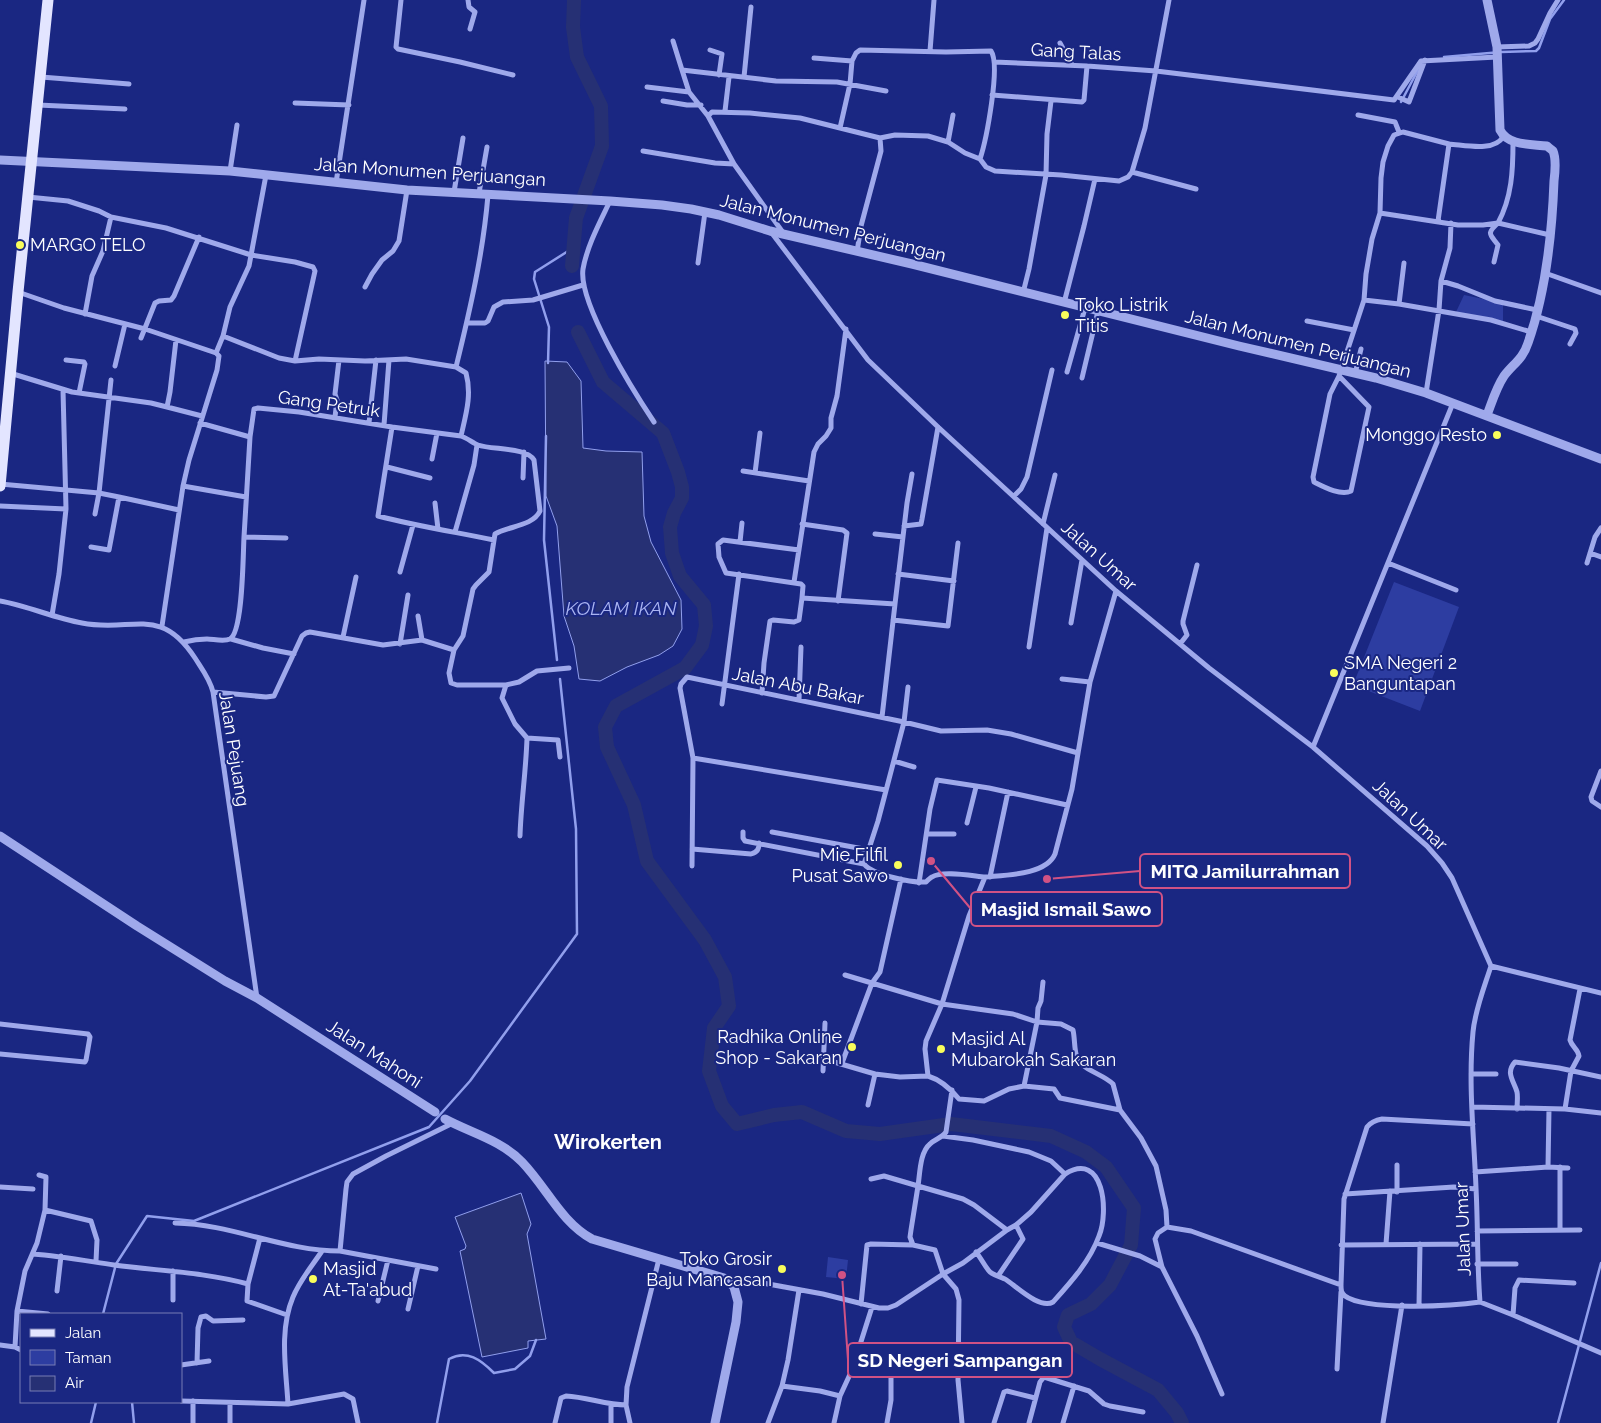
<svg xmlns="http://www.w3.org/2000/svg" width="1601" height="1423" font-family="Raleway,sans-serif">
<style>
.green{fill:#2d3da1}
.water{fill:#263074;stroke:#919fed}
.lines{fill:none;stroke-linecap:round;stroke-linejoin:round}
.stream{stroke:#919fed;stroke-width:2.5}
.river{stroke:#263074;stroke-width:14}
.minor{stroke:#9fa9eb;stroke-width:5}
.tertiary{stroke:#9fa9eb;stroke-width:9}
.primary{stroke:#e3e5ff;stroke-width:11}
.poi-dot{fill:#f9fd5b;stroke:#1a2782;stroke-width:2}
.labels{text-anchor:middle;stroke-width:4;stroke-linejoin:round;paint-order:stroke}
.street-label{font-size:18px;fill:#fff;stroke:#1a2782}
.poi-label{font-size:18px;fill:#fff;stroke:#1a2782;text-anchor:start}
.water-label{font-size:19px;font-style:italic;fill:#aab4f2;stroke:#1a2782}
.quarter-label{font-size:20px;font-weight:bold;fill:#fff;stroke:#1a2782}
.leader{fill:none;stroke:#d15284;stroke-width:2}
.callout-dot{fill:#d15284;stroke:#1a2782;stroke-width:2}
.callout{fill:#1a2782;stroke:#d15284;stroke-width:2}
.callout-label{font-size:19px;text-anchor:middle;font-weight:bold;fill:#fff}
</style>
<rect width="100%" height="100%" fill="#1a2782"/>
<path class="green" d="M1464,295L1503,303V321L1456,312Z
M1394,582L1459,607L1420,711L1353,685Z
M828,1257L848,1260L846,1279L826,1277Z"/>
<path class="water" d="M545,361L567,362L581,381L583,448L606,451L642,452L644,516L651,542L681,600L682,629L673,646L659,655L627,667L600,681L579,679L574,646L564,616L557,526L546,496Z
M521,1193L531,1224L527,1234L546,1339L528,1341V1348L482,1357L460,1251L465,1249L466,1246L455,1217Z"/>
<g class="lines">
<path class="stream" d="M1444,57L1501,52L1536,51L1539,48L1550,19L1564,0
M1401,102L1419,68
M548,363L549,327L534,279L535,272L573,248
M546,436L544,540L557,660
M103,1314L116,1264L147,1216L194,1221L429,1127L470,1081L577,934L576,829L560,679
M132,1402L134,1423
M91,1423L96,1402
M437,1423L449,1359C467,1349 481,1360 494,1373L515,1369L530,1356L536,1340
M1558,1423L1601,1263"/>
<path class="river" d="M572,266L576,218L602,146L601,106L577,57L573,27L574,0
M578,332L603,382L663,433L678,472L682,487V498L674,513L670,527L672,553L680,576L704,605L706,626L702,645L685,668L616,706L605,727L607,747L634,805L647,861L705,940L725,977L729,1006L714,1028L709,1071L722,1106L737,1124L774,1115L802,1112L846,1131L880,1134L951,1124L1051,1136L1086,1152L1106,1167L1134,1208L1131,1245L1110,1285L1091,1304L1068,1315L1064,1327L1071,1342L1100,1359L1158,1390L1177,1413L1182,1423"/>
<path class="minor" d="M401,0L396,47L398,49L460,62L513,75
M468,0L469,7L475,12L470,29
M673,41L682,70L776,81L837,82L886,91
M1060,43L1072,65
M1497,47L1529,46L1535,43L1538,39L1550,13L1558,0
M710,50L722,54L719,75
M930,51L934,0
M814,58L852,61
M994,62L1087,66L1156,71L1394,100L1421,61L1497,57
M682,70L689,92L708,116
M41,77L129,84
M744,77L751,7
M647,87L689,92
M992,95L1082,102L1084,100L1087,66
M1398,97L1409,102L1425,60
M663,101L687,105H701
M295,103L349,105
M38,105L125,109
M725,111L729,77
M1358,115L1395,122L1399,132
M840,128L850,84L852,61L856,53L860,50L946,52L991,51C1001,65 986,141 980,159
M948,142L953,115
M643,151L715,163L734,164
M230,171L237,125
M1132,172L1145,128L1169,0
M336,183L364,0
M454,192L463,138
M479,193L487,147
M28,197L68,201L99,211L111,217L166,228L251,255L295,262L313,267L315,271L295,361
M610,201C600,222 587,246 583,269C578,303 634,392 654,422
M1380,213L1458,225H1483L1498,223C1512,197 1513,170 1513,142
M1438,221L1449,144C1465,145 1494,152 1503,137
M771,232L868,360L938,427L1116,591L1209,668L1313,747L1427,846L1442,863L1452,878L1491,966C1484,988 1475,1010 1473,1032C1468,1084 1474,1136 1476,1188C1478,1226 1477,1264 1480,1302L1513,1315L1601,1353
M784,234L734,164L708,116L712,112L750,113L800,118L880,138L895,135L928,136L948,142L965,153L980,159L986,167L995,171L1061,175L1119,181L1128,177L1132,172L1196,189
M857,252L861,226L881,151L880,138
M1494,262L1498,245C1490,234 1486,234 1498,223L1550,235
M698,263L705,212
M1404,263L1399,304L1491,320L1531,332
M1545,273L1601,293
M1441,281L1458,286L1495,301L1537,310
M365,287L372,274L382,260L393,251L399,241L407,190
M18,292L64,308L145,329L216,353L219,356L217,370L189,460L183,486L162,626
M1023,293L1029,269L1046,175L1047,134L1051,101
M1364,300L1399,304
M1064,303L1084,226L1095,179
M85,314L92,276L103,251L111,217
M1536,316L1575,329L1576,333L1570,344
M1307,321L1354,330
M467,323H485L488,321L494,307L503,302L533,300L583,285
M223,336L279,358L295,361L319,359L365,361L406,359L456,367C470,310 483,254 488,195
M141,338L155,303L159,301L171,300L174,296L199,237
M216,353L223,336L230,307L249,266L266,175
M66,360L84,362L85,364L79,393
M115,366L125,324
M456,367L466,373C472,395 466,414 461,436C467,438 473,443 478,445C492,450 527,447 534,460L540,511C533,526 509,526 495,534L494,540
M1067,372L1085,308
M10,373L72,392L151,403L167,407L170,392L176,340
M1355,374L1361,349
M1339,376L1369,407L1351,491C1341,496 1324,487 1314,482L1313,477L1330,394L1339,376L1364,300L1366,274L1372,239L1380,213L1381,178L1383,162L1388,146L1394,135L1403,132L1449,144
M1082,378L1098,311
M1426,393L1439,310L1441,281L1450,248L1451,223
M167,407L202,416
M335,417L337,400L335,394L339,360
M200,423L250,437
M369,423L376,360
M384,425L389,360
M392,427L461,436
M432,459L437,433
M387,467L430,478
M743,471L809,481
M755,473L760,433
M523,478L524,452
M0,484L99,493L111,380
M183,486L246,497
M1014,496L1021,489L1027,477L1052,370
M119,497L179,510
M435,503L438,529
M0,506L66,509
M802,524L843,530L847,533L838,601
M1043,524L1055,475
M904,526L921,524L922,519L938,427
M455,532L474,465L477,445
M875,534L903,537
M286,538L244,537L250,437L254,409L258,408L299,412L392,427L378,516C416,526 455,532 494,540L489,572L476,585L473,589L463,636L454,650
M740,542L742,523
M91,547L109,550L119,497L99,493L95,514
M799,550L723,540L718,544L719,557L726,573L801,584L803,586L802,598L895,604L907,503L912,474
M1590,553L1601,557
M1388,563L1456,590
M1587,563L1595,537L1601,528
M400,572L413,525
M898,574L954,581
M794,582L814,452L818,444L826,436L831,428V418L837,396L846,329
M0,601C28,606 54,618 82,623C132,633 160,604 195,658C202,669 210,679 213,692L257,998
M52,615L59,574L66,509L63,390
M418,616L422,640
M893,620L948,626L958,543
M1071,623L1082,560
M343,637L356,577
M231,639L263,648L294,654
M184,642C192,640 199,639 207,639C213,639 224,642 230,639C243,632 243,554 244,537
M400,644L408,595
M1180,644L1187,635L1183,624V621L1197,565
M1029,647L1047,528
M1090,682L1116,591
M506,685L502,698L515,724L527,738L558,740L560,757
M213,692L266,697L274,696L302,636L306,633L310,632L383,645L422,640L454,650L449,673L451,683L457,685H506L519,682L537,671L569,668
M762,693L764,663L770,621L773,620L794,622L799,620L802,598
M799,700L801,647
M722,704L739,574
M882,717L895,604
M1313,747L1453,403
M693,758L680,688L681,684L687,677L904,722L908,687
M894,761L914,767
M1601,771L1591,797L1592,801L1601,807
M967,823L976,787
M743,832V838L745,841L864,864C873,875 912,883 926,882C928,880 930,878 932,877C942,870 973,876 985,877
M772,832L869,850
M927,834H954
M520,836C521,803 526,771 527,738
M692,849L751,854C757,852 759,850 759,843
M864,864L878,821L904,722L941,731L987,730L1011,734L1078,753
M692,866L693,758L886,790
M990,877L1008,792
M919,883L930,809L937,780L989,788L1067,805
M1491,966L1601,993
M845,975L942,1004L969,916L985,877C1006,875 1046,875 1055,854L1072,789L1090,682L1062,679
M0,1024L88,1034L90,1037L86,1060L85,1062L0,1054
M824,1059L875,1074
M842,1063L872,983L880,972L901,879
M823,1071L825,1023
M1471,1074H1496
M1024,1086L1037,1022L1038,1008L1041,1001L1043,982
M952,1090L946,1132C942,1138 935,1139 930,1144C920,1152 920,1173 918,1186L963,1199L974,1205L1007,1230
M868,1105L875,1074L900,1077L928,1076
M1472,1107L1565,1109L1601,1113
M1517,1109C1517,1104 1518,1097 1517,1092C1514,1081 1505,1073 1515,1062L1559,1068L1601,1077
M1565,1109L1571,1071L1579,1056C1578,1049 1572,1047 1570,1040L1580,989
M1120,1110L1060,1098L1054,1089L1024,1086L1009,1089L984,1101L959,1099C950,1088 941,1080 928,1076L925,1049L926,1041L942,1004L1013,1014L1037,1022L1061,1024L1073,1030C1075,1039 1074,1049 1077,1058C1084,1071 1103,1074 1113,1084L1120,1110L1141,1138L1156,1166L1166,1210L1167,1227
M1473,1124L1382,1119C1376,1120 1371,1122 1367,1127L1344,1199L1341,1285C1341,1290 1341,1293 1345,1296C1365,1311 1454,1306 1480,1302
M1397,1165V1192
M1548,1167L1549,1109
M1560,1167V1229
M1475,1172L1548,1167L1568,1168
M39,1175L46,1177L45,1210
M0,1187L33,1189
M1345,1194L1454,1187L1476,1189
M175,1223C232,1224 283,1251 340,1251
M1477,1231L1580,1230
M260,1238L248,1284L247,1301L287,1315
M1097,1243L1140,1256L1162,1267
M1386,1244L1390,1191
M913,1245L935,1250L943,1274L956,1289L959,1300L958,1380L962,1423
M1341,1245L1477,1244
M976,1252C981,1258 985,1267 990,1272C994,1275 1000,1277 1005,1279C1016,1286 1040,1310 1053,1302C1071,1282 1090,1261 1099,1236C1109,1212 1104,1150 1065,1174
M33,1254C60,1256 87,1261 114,1265C159,1271 204,1272 248,1284
M1477,1264H1516
M436,1269L340,1251L346,1189L347,1182L353,1174L386,1156L453,1123
M173,1271V1300
M998,1276L1023,1239L1016,1225
M729,1281L746,1280L823,1294L879,1308H888L896,1305L943,1274L963,1263L1007,1230L1016,1225L1031,1212L1065,1174L1051,1161L1029,1152L973,1140L943,1136
M57,1291L61,1256
M378,1301L388,1260
M861,1304L867,1245L871,1244L913,1245L910,1237L911,1230L918,1186L884,1176L871,1179
M1419,1306L1420,1244
M408,1309L418,1266
M17,1311L48,1314
M1513,1315L1515,1288L1519,1280L1574,1283
M0,1345L15,1347L21,1350
M15,1347L17,1311L25,1271L37,1243L45,1210L91,1221L97,1240L96,1261
M197,1363L198,1328L201,1317L206,1316L213,1321L243,1320
M181,1365L209,1361
M1337,1369L1341,1292
M782,1386L788,1360L799,1290
M1222,1394L1197,1336L1162,1267L1155,1239L1158,1233L1167,1227L1191,1231L1341,1285
M181,1401L288,1404L344,1394L353,1399L358,1423
M193,1401V1423
M288,1404C286,1369 279,1330 293,1297C300,1280 312,1266 322,1251
M230,1423V1403
M555,1423L561,1398L566,1396C587,1397 606,1405 626,1405
M611,1423V1405
M630,1423L626,1405L627,1387L659,1259
M768,1423L782,1386L820,1391L840,1396
M834,1423L840,1396L852,1370L872,1307
M887,1423L891,1400V1375
M994,1423L1004,1392L1007,1391L1035,1398
M1029,1423L1040,1382L1044,1377L1089,1391L1104,1404L1110,1406L1143,1412
M1063,1423L1074,1386
M1383,1423L1402,1305"/>
<path class="tertiary" d="M1487,0L1497,47L1500,130C1508,146 1531,144 1547,146C1549,148 1551,149 1553,151C1556,158 1555,173 1554,181C1552,235 1546,292 1528,343C1523,359 1513,364 1504,376C1496,388 1492,402 1487,415
M0,160L230,171L407,190L610,201L662,205L691,209L719,215L770,231L912,264L1239,346L1376,378L1426,393L1601,459
M0,836L137,926L225,981L257,998L435,1112
M445,1119C471,1133 501,1140 522,1162C547,1188 561,1222 592,1239L724,1278L734,1287L738,1302L736,1322L715,1423"/>
<path class="primary" d="M0,486L18,292L48,0"/>
</g>
<g class="poi-dot">
<circle cx="20" cy="245" r="5"/>
<circle cx="1065" cy="315" r="5"/>
<circle cx="1497" cy="435" r="5"/>
<circle cx="1334" cy="673" r="5"/>
<circle cx="898" cy="865" r="5"/>
<circle cx="852" cy="1047" r="5"/>
<circle cx="941" cy="1049" r="5"/>
<circle cx="782" cy="1269" r="5"/>
<circle cx="313" cy="1279" r="5"/>
</g>
<g class="labels">
<g class="street-label">
<text transform="translate(1076 52) rotate(3)" y="6">Gang Talas</text>
<text transform="translate(430 172) rotate(4)" y="6">Jalan Monumen Perjuangan</text>
<text transform="translate(833 228) rotate(14)" y="6">Jalan Monumen Perjuangan</text>
<text transform="translate(1298 344) rotate(14)" y="6">Jalan Monumen Perjuangan</text>
<text transform="translate(329 404) rotate(8)" y="6">Gang Petruk</text>
<text transform="translate(1099 556) rotate(42)" y="6">Jalan Umar</text>
<text transform="translate(798 686) rotate(11)" y="6">Jalan Abu Bakar</text>
<text transform="translate(234 749) rotate(81)" y="6">Jalan Pejuang</text>
<text transform="translate(1410 815) rotate(43)" y="6">Jalan Umar</text>
<text transform="translate(374 1054) rotate(33)" y="6">Jalan Mahoni</text>
<text transform="translate(1463 1229) rotate(-92)" y="6">Jalan Umar</text>
</g>
<g class="poi-label">
<text x="30" y="251">MARGO TELO</text>
<text x="1075" y="311">Toko Listrik<tspan x="1075" dy="21">Titis</tspan></text>
<text x="1487" y="441" text-anchor="end">Monggo Resto</text>
<text x="1344" y="669">SMA Negeri 2<tspan x="1344" dy="21">Banguntapan</tspan></text>
<text x="888" y="861" text-anchor="end">Mie Filfil<tspan x="888" dy="21">Pusat Sawo</tspan></text>
<text x="842" y="1043" text-anchor="end">Radhika Online<tspan x="842" dy="21">Shop - Sakaran</tspan></text>
<text x="951" y="1045">Masjid Al<tspan x="951" dy="21">Mubarokah Sakaran</tspan></text>
<text x="772" y="1265" text-anchor="end">Toko Grosir<tspan x="772" dy="21">Baju Mancasan</tspan></text>
<text x="323" y="1275">Masjid<tspan x="323" dy="21">At-Ta'abud</tspan></text>
</g>
<g class="water-label">
<text x="621" y="615">KOLAM IKAN</text>
</g>
<g class="quarter-label">
<text x="608" y="1149">Wirokerten</text>
</g>
</g>
<path class="leader" d="M1047 879L1140 871M931 861L971 909M842 1275L848 1360"/>
<g class="callout-dot">
<circle cx="1047" cy="879" r="5"/>
<circle cx="931" cy="861" r="5"/>
<circle cx="842" cy="1275" r="5"/>
</g>
<g class="callout">
<rect x="1140" y="854" width="210" height="34" rx="5"/>
<rect x="971" y="892" width="191" height="34" rx="5"/>
<rect x="848" y="1343" width="224" height="34" rx="5"/>
</g>
<g class="callout-label">
<text x="1245" y="878">MITQ Jamilurrahman</text>
<text x="1066" y="916">Masjid Ismail Sawo</text>
<text x="960" y="1367">SD Negeri Sampangan</text>
</g>
<rect x="20" y="1313" width="162" height="90" fill="#1a2782" stroke="#767db4"/>
<rect x="30" y="1329" width="25" height="8" fill="#e3e5ff" stroke="#767db4"/>
<text x="65" y="1338" font-size="15" fill="#ffffff">Jalan</text>
<rect x="30" y="1350" width="25" height="15" fill="#2d3da1" stroke="#767db4"/>
<text x="65" y="1363" font-size="15" fill="#ffffff">Taman</text>
<rect x="30" y="1376" width="25" height="15" fill="#263074" stroke="#767db4"/>
<text x="65" y="1388" font-size="15" fill="#ffffff">Air</text>
</svg>
